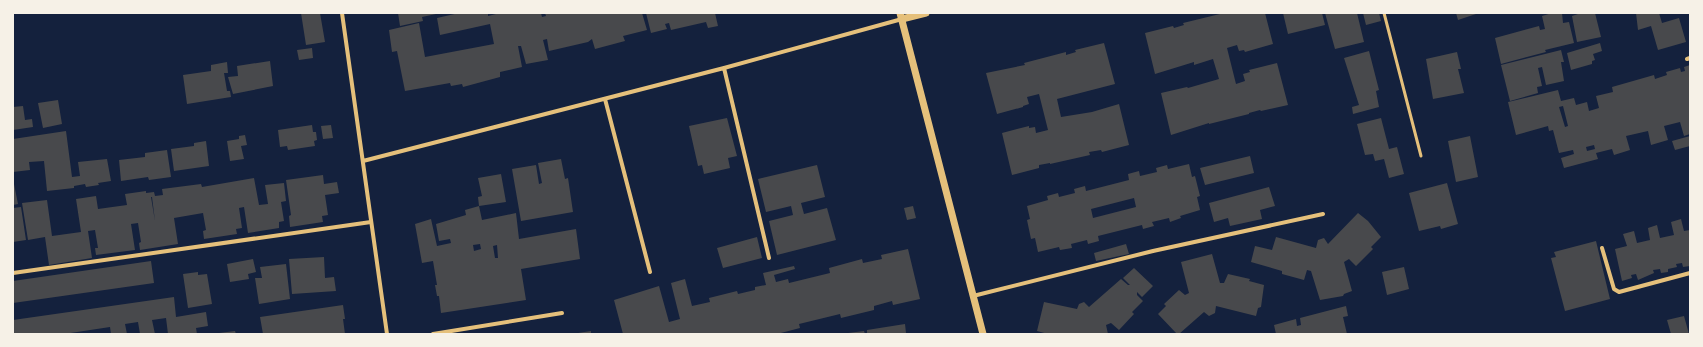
<svg xmlns="http://www.w3.org/2000/svg" width="1703" height="347" font-family="'Archivo Narrow',sans-serif">
<style>
.building{fill:#48494c;fill-rule:evenodd}
.lines{fill:none;stroke-linecap:round;stroke-linejoin:round}
.service{stroke:#e5c07b;stroke-width:3}
.minor{stroke:#e5c07b;stroke-width:4}
.tertiary{stroke:#e5c07b;stroke-width:7}
</style>
<rect width="100%" height="100%" fill="#14213d"/>
<path class="building" d="M301,13H320L325,42L306,45Z
M398,13H436V14L422,17L423,21L400,26Z
M459,13H488V16L500,13H541L542,17L546,16L545,13H642L647,30L623,36L625,41L595,49L592,39L588,42L549,51L547,39L543,40L548,60L526,64L521,46H518L522,67L500,72V77L463,87L462,84L451,86L450,83L405,91L397,51L392,52L389,30L419,23L425,57L494,44L490,24L440,35L437,18Z
M646,13H715L718,26L708,28L706,22L671,30L669,23L665,24L667,29L651,33Z
M1224,13H1265L1273,44L1245,52L1244,50L1239,51L1237,45L1227,48L1236,84L1245,81L1243,74L1250,72L1249,70L1277,63L1288,105L1261,111L1260,110L1249,113V114L1209,124V123L1171,135L1161,93L1187,87L1188,88L1219,79L1213,59L1194,65V62L1155,74L1145,33L1173,26L1174,28L1184,25L1183,23Z
M1283,13H1322L1325,25L1288,34Z
M1325,13H1357L1364,42L1335,49Z
M1363,13H1379L1381,21L1366,25Z
M1456,13H1479L1458,20Z
M1552,13H1562L1563,23L1569,22L1574,43L1545,50L1546,52L1501,64L1495,38L1539,26L1540,30L1545,29L1542,16Z
M1581,13H1595L1601,37L1577,42L1572,16Z
M1636,13H1659L1662,23L1679,18L1686,42L1658,50L1651,26L1638,30Z
M1104,43L1115,84L1057,99L1061,117L1092,112L1119,104L1129,145L1102,152L1101,150L1089,152L1090,155L1050,164V163L1039,165V168L1012,175L1002,133L1029,126V128L1035,127L1036,133L1048,130L1039,94L1027,97L1029,104L1023,106V107L997,114L986,73L1025,65L1024,63L1066,52V55L1076,52L1075,50Z
M1600,43L1602,51L1593,54L1595,60L1592,61V64L1571,70L1567,53Z
M312,48L313,58L299,60L297,50Z
M1561,50L1564,62H1561L1564,81L1546,85L1542,67L1538,68L1542,86L1537,87L1538,93L1510,101L1501,65Z
M1369,51L1379,90L1376,91L1379,107L1353,114L1352,107L1359,105L1344,58Z
M1457,52L1461,69H1458L1464,93L1433,99L1426,59Z
M270,61L273,86L233,94L228,77L238,76L237,66Z
M227,62L228,73H224L227,91H230L231,97L187,104L183,75L211,71V65Z
M1690,65V134L1684,136L1680,122L1664,126L1668,140L1651,145L1648,131L1626,136L1630,150L1614,155L1612,149L1596,153L1598,159L1564,168L1561,158L1574,154L1573,150L1559,153L1553,130L1549,131L1548,126L1516,135L1508,102L1558,90L1561,101L1574,98L1576,105L1587,102L1589,111L1599,108L1596,96L1613,92L1612,87L1654,75L1655,79L1667,75L1666,72L1680,68L1681,72L1685,71L1684,67ZM1563,106L1568,126L1565,127L1559,107ZM1594,145L1595,149L1587,151L1586,147Z
M58,100L62,124L43,128L38,103Z
M23,106L25,120L32,119L33,127L13,130V107Z
M727,118L737,156L728,158L730,168L704,174L702,165L698,166L689,126Z
M1381,118L1389,149L1397,147L1404,174L1389,178L1384,159L1375,161L1373,154L1365,155L1357,124Z
M312,125L313,132H316L317,140L314,141L315,146L288,150L287,146L280,147L278,130Z
M331,125L333,138L323,139L321,126Z
M66,131L72,177L80,176L78,162L107,159L111,181L98,183L99,185L86,187L85,184L74,186V188L47,191L44,161L29,162L30,170L13,172V139Z
M245,135L247,145L241,146L244,159L230,161L227,141L239,139V136Z
M1470,136L1478,177L1456,182L1448,141Z
M1690,136V146L1675,150L1672,141Z
M206,141L209,166L174,171L171,149L194,146V143Z
M167,150L171,177L149,180L148,177L121,181L119,160L145,157V153Z
M1250,156L1254,173L1205,185L1200,168Z
M561,159L565,179L568,178L573,212L521,221L512,169L536,165L539,184L542,183L538,163Z
M1189,164L1192,177L1195,176L1200,196L1197,197L1200,210L1180,216L1181,218L1170,222L1169,218L1152,222L1154,226L1143,229L1142,225L1098,236L1099,241L1088,244L1087,240L1071,244L1072,248L1060,250L1059,247L1038,252L1035,238L1031,239L1027,220L1030,219L1027,206L1048,200L1047,196L1058,193L1059,197L1075,193L1074,189L1085,186L1086,191L1129,180L1128,174L1139,171L1140,176L1157,172L1156,168L1167,165L1168,169ZM1134,198L1136,207L1093,218L1091,209Z
M817,165L825,197L801,203L804,214L827,208L836,240L777,255L769,221L793,215L791,206L766,212L758,179Z
M501,174L506,202L479,206L478,197L482,196L478,178Z
M323,175L324,184L337,182L339,193L325,195L328,215L322,216L323,222L290,227L289,216L291,215L286,180Z
M254,178L259,205L268,204L265,185L284,183L286,201L281,202L284,221L279,222V228L248,233L244,207L239,208L242,228L236,229L237,234L204,239L203,231L206,230L203,213L174,218L178,244L140,250L139,243L141,242L138,223L131,224L135,250L96,255L95,248H98L95,230L88,231L92,258L49,265L45,237L28,240L22,203L47,200L52,236L81,232L76,199L96,196L98,209L127,205L125,194L146,191V193L154,192L155,196L163,195L162,189L201,184L202,187ZM151,197H152L155,221Z
M13,179L18,204L13,205Z
M1447,183L1458,224L1441,229L1440,226L1419,231L1409,193Z
M1269,187L1275,206L1260,210L1262,219L1230,226L1228,218L1214,222L1209,203Z
M479,206L482,220L516,213L519,239L576,229L580,259L521,269L526,300L441,313L439,296H437L435,285H437L433,261L422,263L415,224L431,219L437,246L451,243L450,239L439,241L436,224L466,215L465,210ZM480,244L481,249L474,251L473,245ZM497,245L498,258H495L493,246Z
M913,206L916,218L907,220L904,208Z
M21,207L26,240L13,242V208Z
M1358,213L1368,221L1381,237L1371,247L1373,249L1356,266L1349,259L1344,262L1352,291L1344,294L1343,296L1320,300L1311,271L1307,270L1304,280L1282,274V271L1251,262L1255,246L1272,250L1276,237L1316,248L1318,240L1324,238L1328,244Z
M1681,219L1684,231L1690,230V266L1683,267L1682,263L1676,264L1677,267L1668,269V272L1661,273L1660,269L1653,270L1654,273L1638,280L1636,274L1631,275L1632,278L1622,281L1615,249L1627,246L1623,234L1634,231L1637,243L1650,240L1648,228L1657,225L1660,238L1674,235L1671,222Z
M757,237L762,258L723,268L717,248Z
M1596,241L1610,299L1565,311L1551,258L1556,257L1554,252Z
M1126,244L1129,254L1096,261L1094,253Z
M908,249L920,299L893,305L892,301L874,306V310L841,318L840,314L799,324L800,328L777,334H623L614,300L659,286L669,322L680,319L671,283L685,279L692,306L710,302L709,298L737,291L738,294L755,290V287L766,285L763,273L794,266L795,269L774,275L776,282L788,279L789,283L830,273L829,268L862,259L863,263L882,259L881,255Z
M1212,254L1220,283H1224L1228,274L1250,279L1249,281L1264,285L1261,307L1258,308L1256,316L1216,306L1215,313L1209,316L1204,312L1179,334H1177L1158,314L1166,306L1164,304L1179,290L1185,295L1189,293L1181,262Z
M324,257L325,278L334,277L336,291L292,294L289,259Z
M253,259L256,272L248,274L249,279L230,282L227,264Z
M151,261L154,283L13,303V281Z
M286,264L290,299L259,304L255,278H262L260,267Z
M1404,267L1409,289L1387,295L1382,272Z
M1134,268L1153,286L1142,297L1137,292V295L1143,301L1132,312L1134,314L1119,330L1111,323L1106,325L1108,334H1048L1037,331L1044,302L1077,309L1079,304L1084,302L1089,307L1121,279L1128,285H1130L1123,278Z
M198,272V275L207,274L212,304L188,308L183,274Z
M174,297L176,317L206,312L208,326L196,328L197,334H168L166,318L152,320L155,334H140L138,322L125,324L127,334H111L110,327L64,334H13V320Z
M343,305L345,319H343L345,334H263L260,317Z
M1346,306L1348,316L1343,317L1347,334H1276L1274,325L1296,319L1297,326L1301,325L1300,318Z
M1684,316L1689,334H1671L1667,320Z
M905,324L906,333L867,334V330Z
M235,331L236,334H219V333Z
M591,331V334H578V333Z
M864,331L865,334H848V333Z"/>
<g class="lines">
<path class="service" d="M1384,13L1421,156"/>
<path class="minor" d="M342,13L387,334
M1687,59L1690,58
M724,68L769,258
M605,99L650,272
M363,161L724,68L902,19
M1602,248L1614,289L1619,292L1690,273
M13,273L371,222
M973,296L1153,251L1323,214
M433,334L562,313"/>
<path class="tertiary" d="M900,13L983,334
M902,19L926,13"/>
</g>
<rect width="1703" height="347" fill="none" stroke="#f6f1e7" stroke-width="28"/>
</svg>
